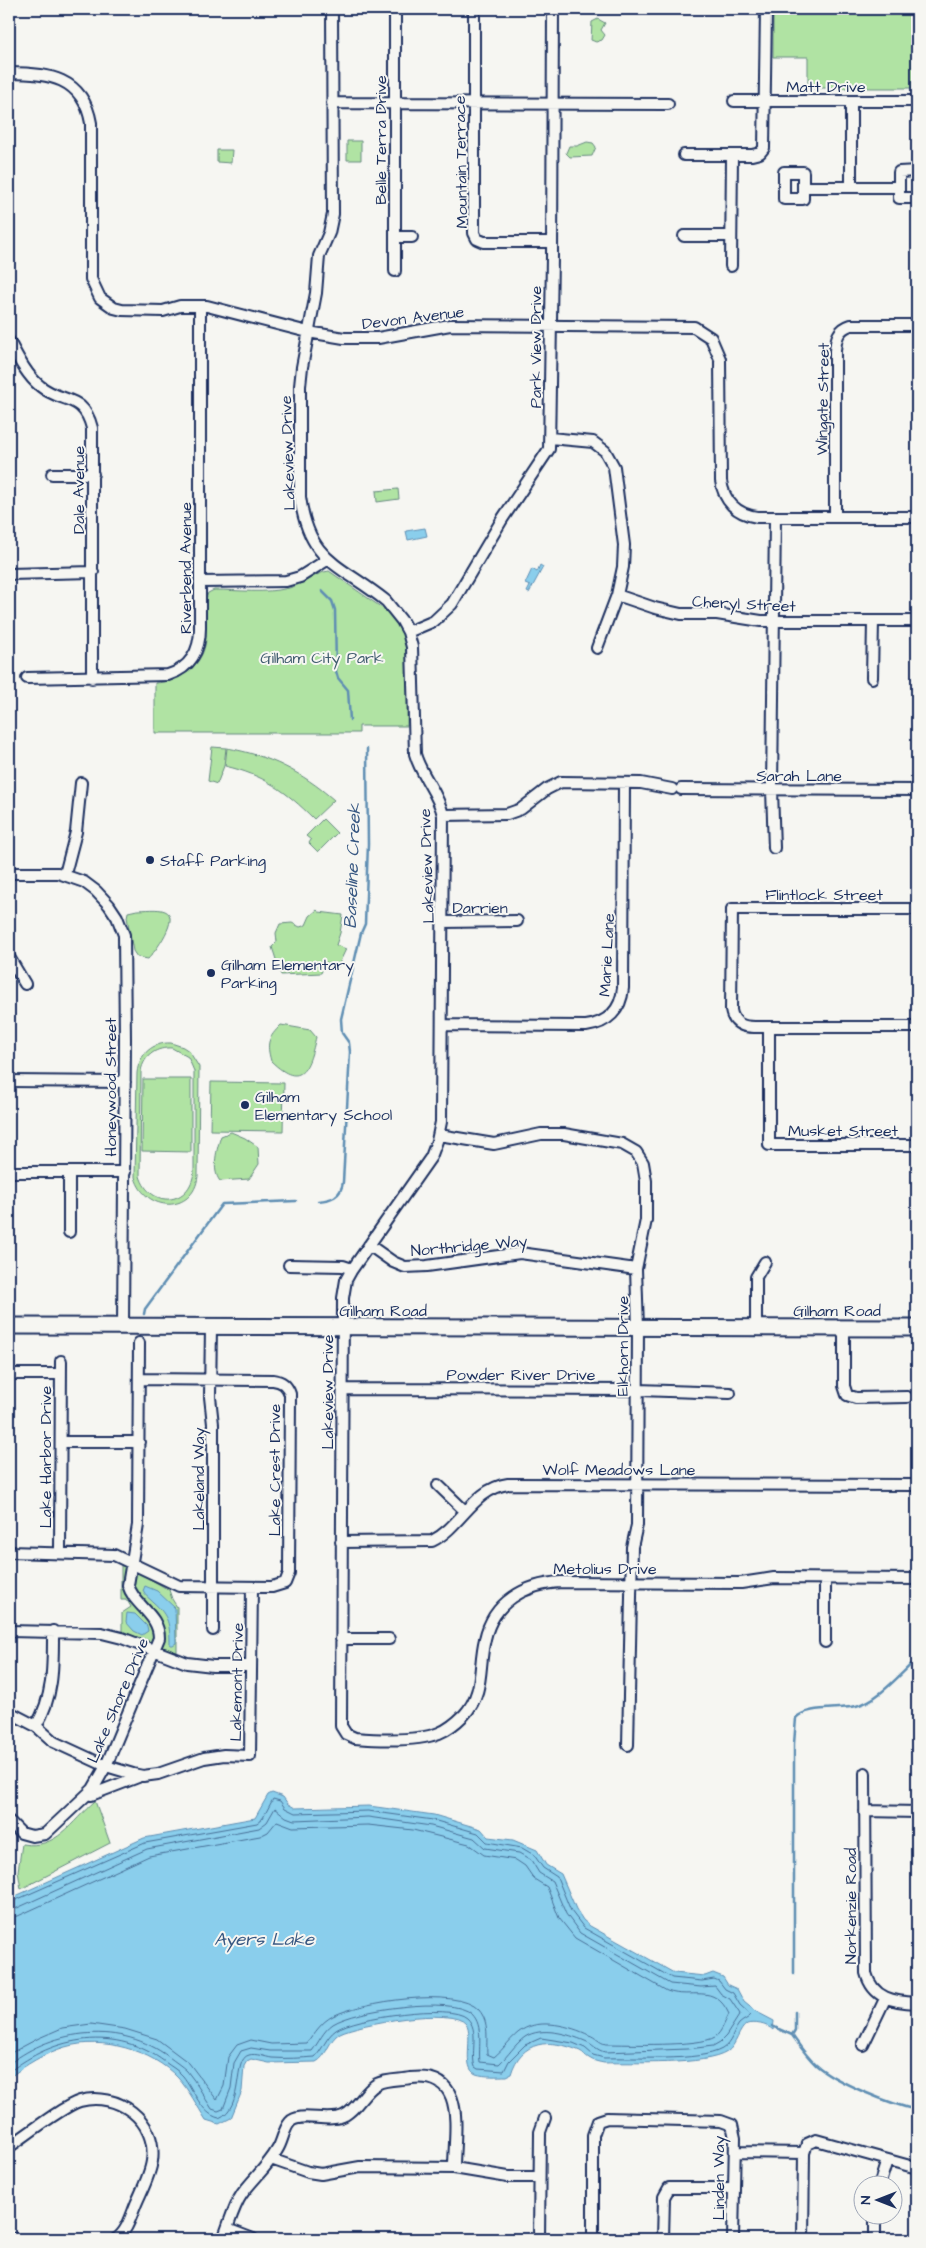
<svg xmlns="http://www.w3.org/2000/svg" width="926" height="2248" font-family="'Architects Daughter',sans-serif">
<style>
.green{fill:#b0e3a3;stroke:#668980;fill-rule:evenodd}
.water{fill:#8aceec;stroke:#5e8eb3}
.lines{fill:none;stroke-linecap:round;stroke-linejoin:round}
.shore{stroke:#476f97;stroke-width:1}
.stream{stroke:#5e8eb3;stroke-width:2.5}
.street-casing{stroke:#1b2f5e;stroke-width:14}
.secondary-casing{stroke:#1b2f5e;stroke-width:19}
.street{stroke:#f6f6f2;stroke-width:10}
.secondary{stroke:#f6f6f2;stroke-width:15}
.poi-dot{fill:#1b2f5e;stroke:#f6f6f2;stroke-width:2}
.labels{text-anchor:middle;stroke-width:4;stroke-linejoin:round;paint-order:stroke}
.street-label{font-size:16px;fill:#1b2f5e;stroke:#f6f6f2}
.park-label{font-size:16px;fill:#405c6f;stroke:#f6f6f2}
.poi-label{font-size:16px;fill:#1b2f5e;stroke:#f6f6f2;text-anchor:start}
.water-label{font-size:18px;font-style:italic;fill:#375782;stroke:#f6f6f2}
</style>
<rect width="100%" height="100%" fill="#f6f6f2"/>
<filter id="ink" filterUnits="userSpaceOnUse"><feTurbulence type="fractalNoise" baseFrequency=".02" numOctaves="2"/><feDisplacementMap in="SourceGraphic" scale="10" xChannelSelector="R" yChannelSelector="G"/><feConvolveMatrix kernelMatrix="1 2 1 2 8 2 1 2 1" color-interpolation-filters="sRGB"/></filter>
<g filter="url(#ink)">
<path class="green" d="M773,9H917V88H808V57H773Z
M598,19L605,23L601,30L605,35L602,40L596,42L591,40L592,22Z
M347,141H361V160H347Z
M587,142L593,143L596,147L592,156L570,157L566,153L569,146H577Z
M217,150H232L231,163L217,162Z
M398,489L399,499L377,502L376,491Z
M329,571L388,612L401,630L408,654L407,726H359V733H155V683C179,682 204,666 206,639C207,625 202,606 208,593L214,590C238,590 265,594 289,588C302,585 317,572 329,571Z
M212,747L226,748L224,766L217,784L208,781Z
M227,748C268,755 302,772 334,800L314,819C286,791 264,775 225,766Z
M323,819L337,833L318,852L309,843L311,840L306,836Z
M137,910C145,910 158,908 165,911C181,917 155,952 148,959L137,957L133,951L127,917L128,912Z
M317,910L319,912L343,915L340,933L336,945L346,949L337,968L326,962L321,973L281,975L272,947L277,942L276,933L280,924L292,923L300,927L306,925L310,916Z
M281,1025L310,1030L316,1037C309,1066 303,1092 271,1061C266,1043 268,1038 281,1025Z
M171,1043L183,1047L189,1051L199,1067L198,1176C194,1214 145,1213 135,1177L137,1073C139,1054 153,1042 171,1043ZM172,1048L188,1057L194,1071V1171C191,1206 150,1209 140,1176L141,1071C144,1055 157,1047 172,1048Z
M143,1079H191V1152L142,1151Z
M211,1082L284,1083L283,1131L210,1130Z
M231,1132L245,1138L258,1147L259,1164L249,1179L220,1181C211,1170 217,1148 221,1136Z
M121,1562L169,1590L172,1599L177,1607V1654L122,1632V1613L131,1607L127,1600H121Z
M95,1801L110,1843L21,1889L18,1871L22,1844C57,1850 71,1822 95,1801Z"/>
<path class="water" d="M425,528L427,536L408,540L406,531Z
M540,565L543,567L529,593L527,592L530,586L525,584L532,569L537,572Z
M145,1586L157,1591L175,1608L176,1643L173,1645H170C170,1625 169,1616 153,1602C149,1598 145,1596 143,1591Z
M127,1613L135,1614L147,1626L148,1631L142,1635L134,1631L126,1622Z
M272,1793L283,1797L288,1804L295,1808L369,1806L434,1815L481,1829L488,1837L513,1840L537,1850L546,1865L561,1874L576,1909L583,1920L590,1926L674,1973L705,1976L713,1973L723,1977L728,1985L737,1989L744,2002L755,2011L774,2021L773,2030C767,2024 754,2022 747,2024C738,2030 737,2045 727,2052C706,2066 631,2062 604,2063C599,2062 593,2061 589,2058C585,2056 584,2053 580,2051C550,2038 521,2040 511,2074L507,2076C498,2076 485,2077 476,2074C461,2068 474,2036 466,2024C453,2006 358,2024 340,2033C328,2040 327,2057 316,2062L269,2063L251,2059L247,2061L244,2066L242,2091L231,2118L219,2124L206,2120C197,2106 189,2090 178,2078C152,2050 102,2036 65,2047C45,2053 25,2065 9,2078V1899L144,1838L255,1818L268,1795Z"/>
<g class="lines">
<path class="shore" d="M9,1903L145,1843L257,1823L263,1818L273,1799L280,1801L285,1808L295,1813L368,1811L433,1820L478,1833L487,1842L522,1848L534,1855L543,1868L557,1877L571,1911L584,1928L672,1978L702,1981L714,1979L719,1981L725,1989L733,1993L740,2005L751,2015C748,2019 743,2020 739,2024C733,2032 732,2043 722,2049C699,2062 633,2057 604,2058L593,2055L585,2048L573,2043L541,2038L525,2045L509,2061L504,2071L478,2069L475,2067C470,2052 480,2030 467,2018C451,2003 355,2017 336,2030C326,2037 323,2049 315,2057C301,2058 286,2059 272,2058C265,2057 256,2053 249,2055C232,2059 245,2107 219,2118C201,2114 194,2090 183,2076C178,2070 170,2066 165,2062C116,2025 54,2036 9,2072
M9,1910L15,1909L147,1849L259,1828L267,1822L275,1808L286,1817L294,1820L368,1817L431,1826L474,1838L485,1848L519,1853L531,1860L539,1873L552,1881L566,1914L580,1933L670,1984L701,1987L715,1986L721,1994L730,1999L740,2014L726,2036L720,2042L713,2046L688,2049L605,2052C596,2050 593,2044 585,2041C568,2034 542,2026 525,2037C515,2044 508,2056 499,2064L480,2062C478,2047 484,2026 472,2014C452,1995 355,2010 333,2024C323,2031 319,2042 312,2051H270L251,2048L241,2051L234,2063L231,2088L223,2109L218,2111L212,2109C204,2097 197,2083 187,2071C182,2066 174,2061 169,2057C121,2021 55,2028 9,2064
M9,1917L18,1916L149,1856L260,1836L268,1832L277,1821L293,1827L368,1825L413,1830L469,1844L484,1855L516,1860L525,1866L534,1879L547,1887L559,1918L575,1938L667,1991C692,2000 714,1982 729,2014C725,2021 722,2032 715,2037C699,2047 627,2044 606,2044C599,2043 596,2037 589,2035C570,2026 541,2018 522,2030C511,2037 504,2049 494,2057L487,2054C486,2039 490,2023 479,2010C457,1986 360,2002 333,2016C321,2022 315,2033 307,2043L271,2044L251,2040L237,2045L228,2057L224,2086L217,2100L189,2063L157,2039L125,2029L91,2024L62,2028L39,2038L9,2054"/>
<path class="stream" d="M322,591L332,601L335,610L336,671L338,678L348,690L350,720
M318,1201C331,1200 341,1197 343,1182L350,1052L349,1043L342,1033L341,1019L361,933L365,924L368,844L367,749
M144,1314L145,1309L222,1204L296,1201
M794,1974V1744L796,1718C806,1706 840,1710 856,1706C878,1701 900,1674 917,1659
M772,2026L792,2035L795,2030V2012
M792,2035C799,2045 806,2056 816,2065C837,2083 890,2104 917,2110"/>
<g class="street-casing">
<path id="street" d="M332,9L333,214L329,233L319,256L316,293L302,367L300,386V497C309,563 340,564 386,601L402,621L408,632L412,647L415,754C421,776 438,792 443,815L441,1122L437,1141L431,1157L351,1271L346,1280L343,1298L341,1726L346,1734L355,1738C380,1740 416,1742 439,1733C449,1729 456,1723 464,1715C485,1692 478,1667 485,1639C493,1602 525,1584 561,1582L741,1583L774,1578L917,1579
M474,9V233L477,239L484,242H552
M9,73C48,73 83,77 91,123V279L100,298L114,308L122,310L163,311L180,306H207L308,332L344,338H378L450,325L694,327L711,338L720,359L721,481C724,501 736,514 757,517H917
M734,101H917
M332,103L668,104
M684,155H752L760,153L764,148L766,9
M917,171L899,172V198H917
M803,187V199H784V172H803V187H851V101
M851,187H899
M684,236H731
M395,237H412
M731,266L732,155
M395,271V9
M9,341C17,356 27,376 40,386C62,404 83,393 92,428V678
M550,438L593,442L605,451L614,467L624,545L623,567L617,595L597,648
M52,474H93
M835,516V351C836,338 838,329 851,325H917
M9,574L93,572
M200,582L286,581L300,577L327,560
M617,595L655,608L681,614H717L761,621H917
M408,632L434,621L452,604L503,518L549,449L552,257L553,9
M27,678L168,675C191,668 200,650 200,628V306
M872,678L873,621
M681,789L917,790
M443,815L507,814L521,809L547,789L561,782L641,783L672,789
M774,848L772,790L775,517
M9,873H58L84,882L96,891L109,905L117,917L124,935L125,1039L123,1327
M65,874L76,832L81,783
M917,909H732L731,1010C734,1030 753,1027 769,1027V1145H917
M443,922L517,921
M9,957L25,984
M443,1025L586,1026C608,1023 621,1010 623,988L624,783
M769,1027H917
M9,1081L125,1082
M439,1135L494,1144L541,1134H564L622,1144L636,1152L643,1163L646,1181V1220L636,1269L638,1328L637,1525L632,1547L628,1745
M9,1172H125
M69,1232V1172
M369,1245L393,1262L405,1267L427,1266L520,1253L636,1269
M289,1265L343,1266L352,1269
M211,1327L210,1397L213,1424V1630
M756,1328V1277L765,1262
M844,1328V1386L847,1395L856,1398L907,1397
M9,1374H61
M342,1389L638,1390L730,1393
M61,1442H139
M438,1485L465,1511
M341,1542L432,1541C461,1527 473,1489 508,1484L917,1485
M9,1552L114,1555L179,1586L272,1587L285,1583L289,1573L290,1394C287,1385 282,1381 273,1380L139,1379
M60,1552L61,1361
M9,1631L102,1633L122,1638L187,1663L213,1666H251
M341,1639H389
M825,1642V1579
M9,1712L36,1726L54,1742L106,1766L133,1774L143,1776L158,1774L204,1758L224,1755L250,1756L252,1588
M36,1726C54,1696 53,1665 53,1631
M865,1773L866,1973C873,1999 894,2002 917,2003
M91,1795L138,1777
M865,1811L917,1812
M9,1821L21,1833L32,1836L45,1834L93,1789L106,1766L159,1638C159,1614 134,1606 128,1585L138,1525L139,1343
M863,2045L885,1999
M9,2147C25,2136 63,2106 80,2101C117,2091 158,2120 152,2161C150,2175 142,2190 136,2204C131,2216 127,2232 116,2239
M735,2152L804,2153L807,2144L816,2140L917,2168
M271,2159L308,2172L321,2174L360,2167L454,2168L508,2177H539
M879,2186L887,2160
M227,2229L253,2239
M9,2238L14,2239
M223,2239C229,2225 233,2207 242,2194C253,2179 268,2166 277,2150C283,2141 283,2130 290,2122C300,2111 330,2124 345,2115C358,2108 364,2091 377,2084C386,2079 401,2080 411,2078C468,2071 454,2130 454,2168
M539,2239L540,2132L545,2118
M593,2239V2135L598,2121L607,2118L721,2121L732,2125L735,2138L733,2239
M663,2239L664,2197L669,2188H734
M803,2239L804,2153
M875,2239V2216"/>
</g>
<g class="secondary-casing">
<path id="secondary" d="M9,1326L917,1328"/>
</g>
<use href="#street" class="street"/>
<use href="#secondary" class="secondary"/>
</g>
</g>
<g class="poi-dot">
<circle cx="150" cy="860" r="5"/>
<circle cx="211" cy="973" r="5"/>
<circle cx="245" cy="1105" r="5"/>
</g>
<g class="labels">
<g class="street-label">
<text x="826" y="92">Matt Drive</text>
<text transform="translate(380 140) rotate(-90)" y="6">Belle Terra Drive</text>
<text transform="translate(460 162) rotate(-91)" y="6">Mountain Terrace</text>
<text transform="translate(413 317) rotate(-7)" y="6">Devon Avenue</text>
<text transform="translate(535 347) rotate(-90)" y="6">Park View Drive</text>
<text transform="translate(822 399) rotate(-89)" y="6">Wingate Street</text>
<text transform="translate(287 453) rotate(-92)" y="6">Lakeview Drive</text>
<text transform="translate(78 490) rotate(-90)" y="6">Dale Avenue</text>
<text transform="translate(185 568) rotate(-90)" y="6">Riverbend Avenue</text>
<text transform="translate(744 603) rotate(3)" y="6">Cheryl Street</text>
<text x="799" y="781">Sarah Lane</text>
<text transform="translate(426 866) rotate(-92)" y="6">Lakeview Drive</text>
<text x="824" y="900">Flintlock Street</text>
<text x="480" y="913">Darrien</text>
<text transform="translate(606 955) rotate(-87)" y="6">Marie Lane</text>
<text transform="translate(110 1087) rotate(-90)" y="6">Honeywood Street</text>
<text x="843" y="1136">Musket Street</text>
<text transform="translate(469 1245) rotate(-5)" y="6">Northridge Way</text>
<text x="383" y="1316">Gilham Road</text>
<text x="837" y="1316">Gilham Road</text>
<text transform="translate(622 1346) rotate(-90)" y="6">Elkhorn Drive</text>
<text x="521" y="1380">Powder River Drive</text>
<text transform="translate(327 1392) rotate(-90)" y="6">Lakeview Drive</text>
<text transform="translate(45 1457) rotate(-90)" y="6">Lake Harbor Drive</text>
<text x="619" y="1475">Wolf Meadows Lane</text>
<text transform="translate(274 1470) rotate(-90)" y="6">Lake Crest Drive</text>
<text transform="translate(198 1479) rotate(-90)" y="6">Lakeland Way</text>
<text x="605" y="1574">Metolius Drive</text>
<text transform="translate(236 1682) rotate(-89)" y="6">Lakemont Drive</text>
<text transform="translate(117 1700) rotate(-67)" y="6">Lake Shore Drive</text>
<text transform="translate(850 1906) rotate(-90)" y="6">Norkenzie Road</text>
<text transform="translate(718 2178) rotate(-90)" y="6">Linden Way</text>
</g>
<g class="park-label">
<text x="322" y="663">Gilham City Park</text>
</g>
<g class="poi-label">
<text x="160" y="866">Staff Parking</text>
<text x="221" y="970">Gilham Elementary<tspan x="221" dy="18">Parking</tspan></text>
<text x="255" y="1102">Gilham<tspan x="255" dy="18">Elementary School</tspan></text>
</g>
<g class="water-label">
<text transform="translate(352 866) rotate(-88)" y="6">Baseline Creek</text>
<text x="264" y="1945">Ayers Lake</text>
</g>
</g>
<rect width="926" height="2248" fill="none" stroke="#f6f6f2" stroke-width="30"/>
<rect x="15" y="15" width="896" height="2218" fill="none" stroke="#1b2f5e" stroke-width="2" filter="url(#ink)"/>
<g transform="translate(878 2200) rotate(270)"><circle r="24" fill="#f6f6f2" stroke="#9ea6b7"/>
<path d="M0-4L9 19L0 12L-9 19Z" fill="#1b2f5e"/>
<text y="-8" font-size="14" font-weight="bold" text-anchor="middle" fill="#1b2f5e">N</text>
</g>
</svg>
